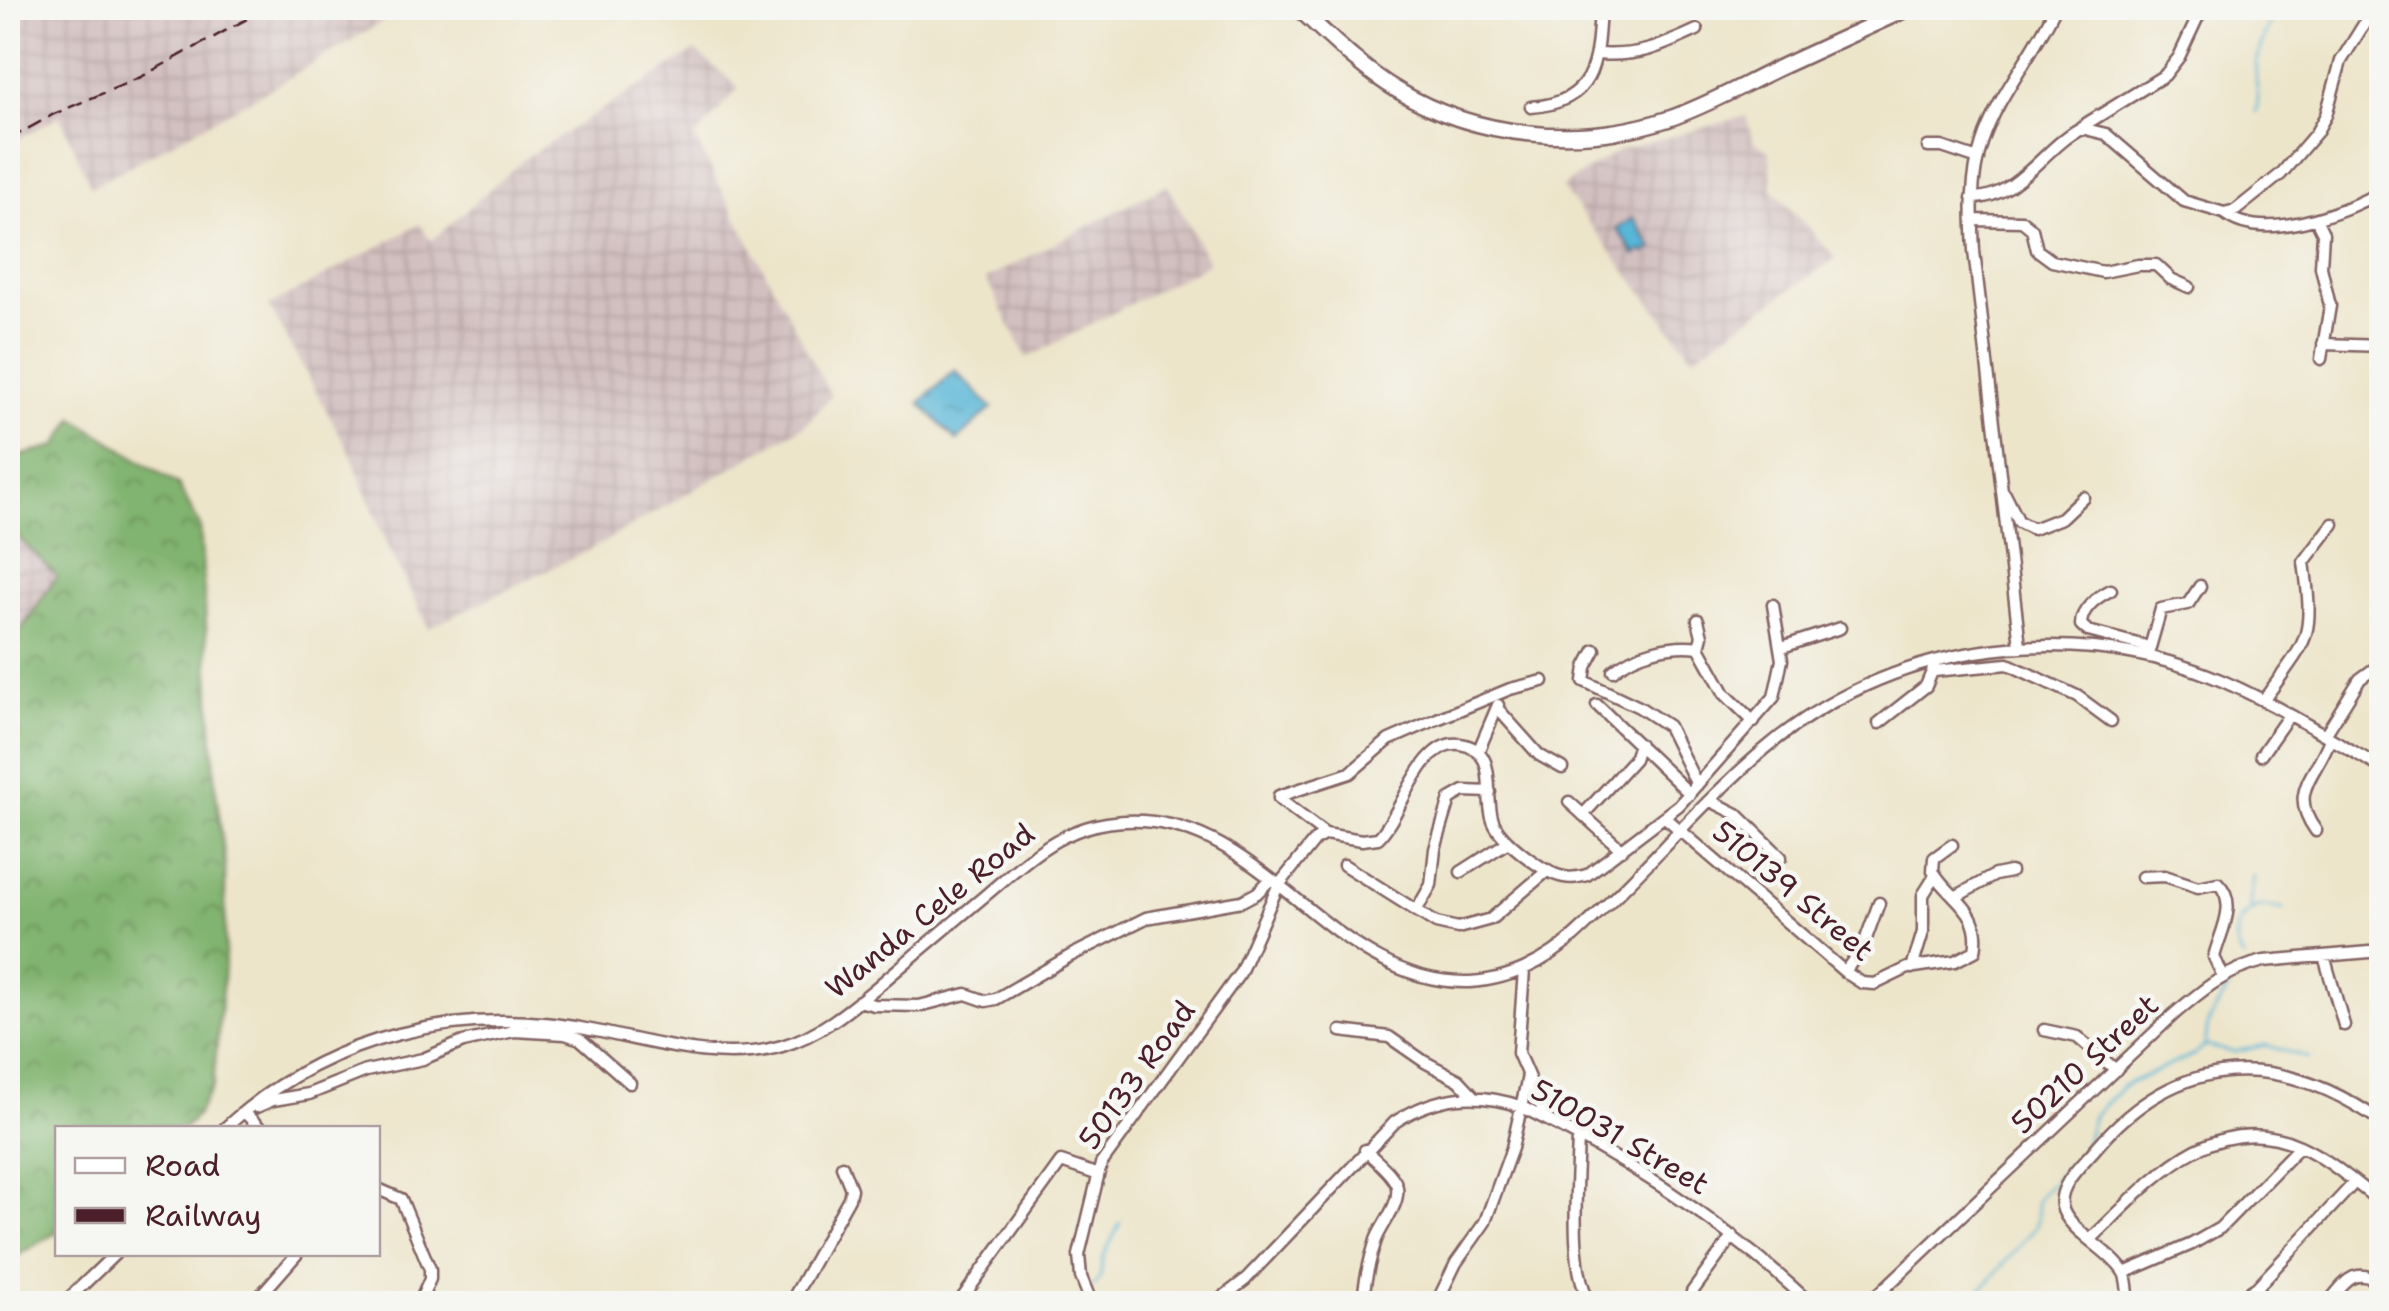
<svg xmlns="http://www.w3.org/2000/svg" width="2389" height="1311" font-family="'Shantell Sans',sans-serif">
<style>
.industrial{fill:url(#industrial-grid)}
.forest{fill:url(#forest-crowns);stroke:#666a4d;stroke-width:2.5}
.water{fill:url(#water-ripples);stroke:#516a81;stroke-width:2.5}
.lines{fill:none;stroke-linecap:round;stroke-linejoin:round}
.stream{stroke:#58b6d7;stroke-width:2.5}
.minor-casing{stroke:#836463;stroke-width:15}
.major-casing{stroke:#836463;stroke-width:19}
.minor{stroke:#fff;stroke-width:10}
.major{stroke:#fff;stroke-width:14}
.rail{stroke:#4a1f2b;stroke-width:2.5;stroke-dasharray:15 8;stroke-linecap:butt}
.labels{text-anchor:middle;stroke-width:9;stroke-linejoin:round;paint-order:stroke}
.street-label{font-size:30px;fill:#4a1f2b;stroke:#f6f6f2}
</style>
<defs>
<pattern id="industrial-grid" width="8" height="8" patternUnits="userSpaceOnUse" patternTransform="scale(2.5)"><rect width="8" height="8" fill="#d2bfc0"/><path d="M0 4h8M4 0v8" fill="none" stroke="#b6a4a5"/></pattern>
<pattern id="forest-crowns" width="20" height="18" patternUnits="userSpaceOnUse" patternTransform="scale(2.5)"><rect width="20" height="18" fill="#81b46f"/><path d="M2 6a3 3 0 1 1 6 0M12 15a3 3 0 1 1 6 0" fill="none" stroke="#6c925b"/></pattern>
<pattern id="water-ripples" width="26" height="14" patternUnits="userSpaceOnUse" patternTransform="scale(2.5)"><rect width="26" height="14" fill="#58b6d7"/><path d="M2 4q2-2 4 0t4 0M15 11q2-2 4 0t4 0" fill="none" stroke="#4b93af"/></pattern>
</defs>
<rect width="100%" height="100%" fill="#f6f6f2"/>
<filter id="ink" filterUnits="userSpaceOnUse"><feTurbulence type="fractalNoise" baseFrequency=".01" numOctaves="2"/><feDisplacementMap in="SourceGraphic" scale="20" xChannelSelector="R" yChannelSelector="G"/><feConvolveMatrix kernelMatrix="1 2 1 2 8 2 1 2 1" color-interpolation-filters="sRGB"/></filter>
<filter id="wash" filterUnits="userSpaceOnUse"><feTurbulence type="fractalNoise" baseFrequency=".0048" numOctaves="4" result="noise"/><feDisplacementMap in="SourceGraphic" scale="40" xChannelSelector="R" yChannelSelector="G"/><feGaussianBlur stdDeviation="2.25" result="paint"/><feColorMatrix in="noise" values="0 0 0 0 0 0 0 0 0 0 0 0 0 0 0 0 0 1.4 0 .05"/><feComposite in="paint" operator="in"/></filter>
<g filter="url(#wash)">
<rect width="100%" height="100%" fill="#ede5ca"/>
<path class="industrial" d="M8,8H406L268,90L91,187L60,116L8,145Z
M695,51L739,87L695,139L831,396L805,425L597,546L429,628L388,547L351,455L269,306L420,224L431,241L524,159Z
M1746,116L1753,141L1769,151L1772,189L1836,258L1693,357L1561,187L1618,151Z
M1167,185L1209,263L1027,358L986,279Z
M8,527L57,576L8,650Z"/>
<path class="forest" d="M74,418L178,485L200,526L216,793L225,862V957L213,1086L196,1116L184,1128H58L57,1232L8,1261V650L57,576L8,527V459L57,446Z"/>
<path class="water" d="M1633,218L1653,248L1645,253L1643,250L1635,255L1617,229Z
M955,370L992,408L957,441L920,403Z"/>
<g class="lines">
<path class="stream" d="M2256,112C2260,95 2257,94 2256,79C2254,56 2268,30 2274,8
M2252,912L2250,903L2254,875
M2244,958C2229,940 2234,918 2257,908C2265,905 2275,909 2283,909
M2205,1046L2235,1052L2265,1045L2309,1058
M1094,1286L1100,1278L1103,1258L1120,1223
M1964,1304L1976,1296L2035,1227L2038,1217L2036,1200L2084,1149L2093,1116L2123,1086L2195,1054L2205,1046L2208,1023L2234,978"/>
</g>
</g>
<g filter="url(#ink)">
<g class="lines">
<g class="minor-casing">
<path id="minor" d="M1795,12L1797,8
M1597,54C1639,57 1660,47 1697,30
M1531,107C1596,102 1597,62 1600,8
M2081,127L2165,75L2179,57L2202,8
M1928,147H1942L1978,159
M1972,198C2016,200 2044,147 2081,128L2106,134L2184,201L2224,213L2236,210L2281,174L2316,133L2326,115L2341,61L2374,8
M2224,213C2261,244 2344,213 2382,191
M2316,219L2323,233L2321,267L2330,306L2321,359
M1973,220L2022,221L2032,229L2037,250L2052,261L2103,272L2138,265H2156L2171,279L2189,287
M2323,344L2382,346
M2005,494L2019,522L2033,529L2061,518L2083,497
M2111,590C2097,597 2081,609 2081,625L2088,631L2149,647
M1698,620L1702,636L1699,647
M2020,645L1974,251C1972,214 1970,179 1982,143C1998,94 2034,54 2055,8
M1782,647L1840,628
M1595,650L1586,667L1584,681L1639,707L1668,726L1697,785
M2149,651L2161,609L2188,604L2200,586
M1613,671C1634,652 1672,643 1699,647L1725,694L1754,722
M1934,671L2008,664L2077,696L2111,721
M2263,701C2308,638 2315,642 2304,562L2333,524
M1597,705L1690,794
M1498,709L1539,755L1562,768
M1879,723L1926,686L1934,667
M2325,735L2360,679L2382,663
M1478,752L1498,705
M2261,755L2289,715
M1711,801L1737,814L1781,857
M1569,802L1622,850
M1583,815L1634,759L1639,744
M1666,818L1845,972L1862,983L1875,984L1908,968L1955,961L1975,951C1983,909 1950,900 1933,871L1934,858L1952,845
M2316,831C2287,791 2316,777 2330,739
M1325,834L1279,799V796L1350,773L1389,740L1437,719L1510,689L1543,681
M1344,865L1436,923L1458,928L1491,919L1548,870
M1461,872L1508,842
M2142,877L2165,876L2198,887L2218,883C2239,904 2220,932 2214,957L2223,976
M1957,896L1995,875L2010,872
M1416,911L1431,885L1435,849L1450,799L1464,791L1490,792
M2324,956L2344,1025
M1912,968L1923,932V895L1935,876
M1524,970L1518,1053L1547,1119
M1845,972L1864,944L1879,903
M859,1001L874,1005L919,1006L966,994L986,1001L996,999L1070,956L1146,918L1242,901L1257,893L1270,880
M2044,1030L2077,1037L2116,1070
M1341,1031L1389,1037L1425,1062L1459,1080L1474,1096
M257,1107L273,1100L309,1094L366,1071L423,1059L463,1042L514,1031L565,1034L580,1039L630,1083
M244,1112L260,1128
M225,1128C326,1035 463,1003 596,1031C655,1043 723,1064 782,1046C819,1035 848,1011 877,987C913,956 950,925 987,894C1011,874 1036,850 1065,836C1092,823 1124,818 1153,822C1274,836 1341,986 1470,982C1506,980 1537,966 1566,943C1636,882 1695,808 1766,748C1887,646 2061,618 2208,675C2269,699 2325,736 2382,768
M1578,1136C1577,1178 1569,1263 1588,1299L1615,1304
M378,1189L401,1199L430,1269V1279L419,1304
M2091,1239C2148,1185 2211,1106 2300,1146C2329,1159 2356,1184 2382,1203
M2124,1273L2192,1244L2220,1228L2300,1146
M1692,1292L1733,1236
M63,1304L115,1254
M253,1304L297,1254
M790,1304L849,1198L851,1189L842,1166
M958,1304L1061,1162L1096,1174
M1092,1304L1081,1277L1079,1255L1101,1164L1240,973L1278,886L1315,840L1325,834L1362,840L1378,838C1402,816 1420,738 1460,744C1501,750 1483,795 1493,821C1500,840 1545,874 1564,877C1572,879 1579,877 1587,875L1679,805L1774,697L1782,660L1773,605
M1214,1304L1245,1280L1395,1122C1436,1095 1476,1091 1522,1107C1628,1159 1725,1223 1811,1304
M1364,1304C1362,1289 1371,1255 1376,1240C1382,1224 1400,1205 1397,1187C1395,1175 1374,1159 1365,1150
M1436,1304L1456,1263L1485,1222L1512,1148L1528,1076
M1868,1304L2173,1015C2201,991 2227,969 2264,961L2382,951
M2128,1304C2128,1295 2128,1281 2124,1273C2112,1251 2066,1230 2062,1206C2058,1184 2084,1163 2096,1148C2179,1051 2280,1050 2382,1122
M2203,1304L2242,1297L2257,1287L2354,1183
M2327,1304C2345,1283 2353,1265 2382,1283"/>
</g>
<g class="major-casing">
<path id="major" d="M1298,8C1330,37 1359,67 1397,90C1476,138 1580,148 1668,119C1709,105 1746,83 1785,65C1827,46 1868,27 1909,8"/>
</g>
<use href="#minor" class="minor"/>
<use href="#major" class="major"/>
<path class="rail" d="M8,140L54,114L141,77L267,8"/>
</g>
</g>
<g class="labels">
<g class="street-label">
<text transform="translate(1793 891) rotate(40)" y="10">510139 Street</text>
<text transform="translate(930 911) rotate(-39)" y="10">Wanda Cele Road</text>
<text transform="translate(2085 1064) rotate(-43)" y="10">50210 Street</text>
<text transform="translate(1137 1075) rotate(-54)" y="10">50133 Road</text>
<text transform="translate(1620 1137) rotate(30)" y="10">510031 Street</text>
</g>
</g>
<rect width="2389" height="1311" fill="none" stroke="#f6f6f2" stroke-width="40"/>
<rect x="55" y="1126" width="325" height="130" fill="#f6f6f2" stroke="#b1a0a2" stroke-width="2.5"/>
<rect x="75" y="1158" width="50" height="15" fill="#ffffff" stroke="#b1a0a2" stroke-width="2.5"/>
<text x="145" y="1176" font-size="30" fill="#4a1f2b">Road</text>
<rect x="75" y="1208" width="50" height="15" fill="#4a1f2b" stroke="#b1a0a2" stroke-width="2.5"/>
<text x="145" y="1226" font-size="30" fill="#4a1f2b">Railway</text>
</svg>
